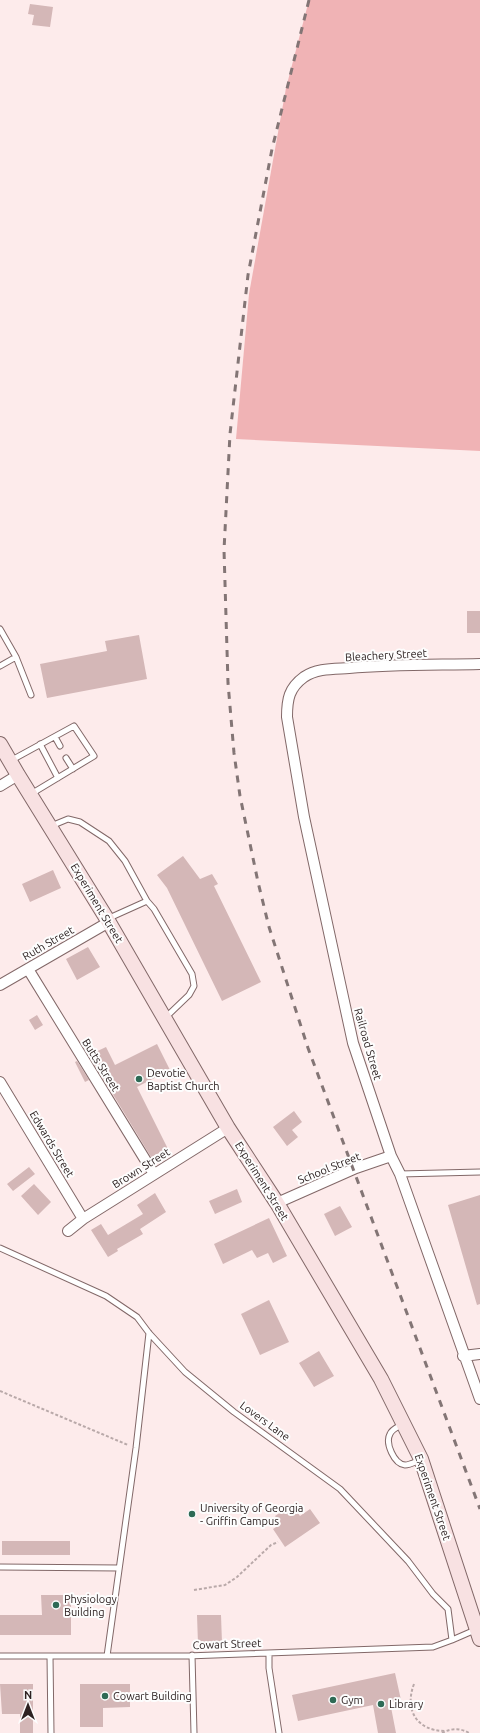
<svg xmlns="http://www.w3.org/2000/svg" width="480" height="1733" font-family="Ubuntu,sans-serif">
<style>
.green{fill:#f0b3b5}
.building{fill:#d4b7b7}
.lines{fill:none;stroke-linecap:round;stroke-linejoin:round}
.lane-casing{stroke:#826868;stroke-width:7}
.street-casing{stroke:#826868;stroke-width:12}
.secondary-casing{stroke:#826868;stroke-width:16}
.path{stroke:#b9a9a9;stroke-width:2;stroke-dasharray:3 2;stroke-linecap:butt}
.lane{stroke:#fff;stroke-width:5}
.street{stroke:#fff;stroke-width:10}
.secondary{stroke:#f8e1e2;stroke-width:14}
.rail{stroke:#837575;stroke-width:3;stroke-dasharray:7 7;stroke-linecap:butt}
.poi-dot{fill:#2e6a55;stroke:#fdfdfd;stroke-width:1.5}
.labels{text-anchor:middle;stroke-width:4;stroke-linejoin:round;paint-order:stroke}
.street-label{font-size:11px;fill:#2d2222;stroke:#fdfdfd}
.poi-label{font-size:11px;fill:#2d2222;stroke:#fdfdfd;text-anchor:start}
</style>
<rect width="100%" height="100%" fill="#fdebeb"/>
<path class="green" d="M309,0H480V451L236,439L249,294L286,88Z"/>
<path class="building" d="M30,4L53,7L50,27L32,25L34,15L28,14Z
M467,611H480V633H467Z
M139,635L147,679L47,698L40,664L107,651L105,641Z
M183,856L200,879L212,874L218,884L214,886L261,982L222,1001L167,888L157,875Z
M53,870L61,888L30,902L22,884Z
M88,947L100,967L77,980L66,959Z
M37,1015L43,1025L35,1030L29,1020Z
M157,1044L170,1070L137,1087L168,1149L151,1157L89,1055L106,1047L115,1065Z
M77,1061L89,1080L85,1082L75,1062Z
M294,1111L302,1122L292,1130L298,1137L287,1146L273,1127Z
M29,1167L35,1174L13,1191L7,1184Z
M34,1184L51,1202L38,1215L21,1196Z
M237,1189L242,1202L215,1214L209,1201Z
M155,1193L166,1212L140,1229L143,1234L117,1249L118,1251L108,1257L91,1230L101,1224L108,1235L143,1214L137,1205Z
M480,1195V1304L477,1305L448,1205Z
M340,1206L352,1227L335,1236L324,1214Z
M269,1218L287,1256L273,1263L268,1253L257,1258L252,1250L223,1264L214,1244Z
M269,1300L289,1342L260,1355L241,1314Z
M319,1351L334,1376L314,1387L299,1363Z
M292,1505L300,1516L310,1509L320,1523L285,1547L273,1529L281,1524L275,1516Z
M2,1541H70V1555H2Z
M41,1595H71V1635H0V1615H42Z
M197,1615H221L222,1643L198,1644Z
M395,1673L401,1700L390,1702L396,1733H378L373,1705L298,1721L292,1695Z
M0,1684H33V1733H20V1714H2Z
M80,1684H130V1707L103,1708V1727H80Z"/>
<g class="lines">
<g class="lane-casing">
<path id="lane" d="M0,629L16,657
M0,666L16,657L31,695
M55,737L60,746
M40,744L58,778
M66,758L73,769
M10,761L74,726L94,756L31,794
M51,826L68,819L80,822L109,841L125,861L147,901
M107,919L147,901L154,909L192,974L194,986L189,995L166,1017
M400,1174L480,1172
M0,1248L106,1296L137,1317L149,1333L185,1372L234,1412L340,1489L408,1561L433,1594L448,1609L452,1640L475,1630
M403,1424C398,1427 392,1429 390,1434C385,1443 394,1464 405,1465C410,1465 415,1462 420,1460
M0,1567L119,1568
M269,1653V1668L279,1733
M192,1655L194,1733
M0,1656H187L433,1647L452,1640
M50,1656L51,1733
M107,1656L136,1448L149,1333"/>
</g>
<g class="street-casing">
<path id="street" d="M480,664C436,665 392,664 349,668C334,669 317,668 304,677C289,688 287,699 287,717L304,817L353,1043L391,1156L400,1174L480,1399
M0,786L18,775
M28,969L154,1174
M0,985L109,922
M0,1082L83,1219
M277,1203L356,1168L391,1156
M68,1231L83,1219L228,1128
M463,1356L480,1354"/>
</g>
<g class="secondary-casing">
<path id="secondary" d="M0,744L18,775L107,919L228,1128L277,1203L381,1379L421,1459L480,1639"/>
</g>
<path class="path" d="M0,1391L128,1445
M194,1590L225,1585L237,1577L271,1545L278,1542
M414,1684C404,1710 417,1731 445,1731
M442,1733C451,1728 461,1728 469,1733"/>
<use href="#lane" class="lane"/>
<use href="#street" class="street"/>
<use href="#secondary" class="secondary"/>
<path class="rail" d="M309,0L272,149L248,275L230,434L224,550L228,683L234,753L240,796L258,882L269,927L308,1048L480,1509"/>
</g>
<g class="poi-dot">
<circle cx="139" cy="1079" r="4"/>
<circle cx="192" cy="1514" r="4"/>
<circle cx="56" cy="1605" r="4"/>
<circle cx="105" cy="1696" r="4"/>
<circle cx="333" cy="1700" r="4"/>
<circle cx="381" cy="1704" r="4"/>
</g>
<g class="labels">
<g class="street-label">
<text transform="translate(386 655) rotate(-3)" y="4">Bleachery Street</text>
<text transform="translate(97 903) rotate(59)" y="4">Experiment Street</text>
<text transform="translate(48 943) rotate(-30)" y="4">Ruth Street</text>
<text transform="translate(368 1044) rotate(74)" y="4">Railroad Street</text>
<text transform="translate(101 1065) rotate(58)" y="4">Butts Street</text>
<text transform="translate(52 1144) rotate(59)" y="4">Edwards Street</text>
<text transform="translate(141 1168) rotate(-32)" y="4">Brown Street</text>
<text transform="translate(329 1168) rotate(-22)" y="4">School Street</text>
<text transform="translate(262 1181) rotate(58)" y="4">Experiment Street</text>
<text transform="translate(265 1421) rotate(36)" y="4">Lovers Lane</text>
<text transform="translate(433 1497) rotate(71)" y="4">Experiment Street</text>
<text transform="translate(227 1644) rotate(-2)" y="4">Cowart Street</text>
</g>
<g class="poi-label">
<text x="147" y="1077">Devotie<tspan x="147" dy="13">Baptist Church</tspan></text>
<text x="200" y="1512">University of Georgia<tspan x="200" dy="13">- Griffin Campus</tspan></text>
<text x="64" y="1603">Physiology<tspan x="64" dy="13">Building</tspan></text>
<text x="113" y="1700">Cowart Building</text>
<text x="341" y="1704">Gym</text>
<text x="389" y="1708">Library</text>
</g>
</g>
<g transform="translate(28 1705)" stroke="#fdfdfd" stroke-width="3" paint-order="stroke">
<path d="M0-3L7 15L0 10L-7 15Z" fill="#2d2222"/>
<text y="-6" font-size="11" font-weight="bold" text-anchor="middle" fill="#2d2222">N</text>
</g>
</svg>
